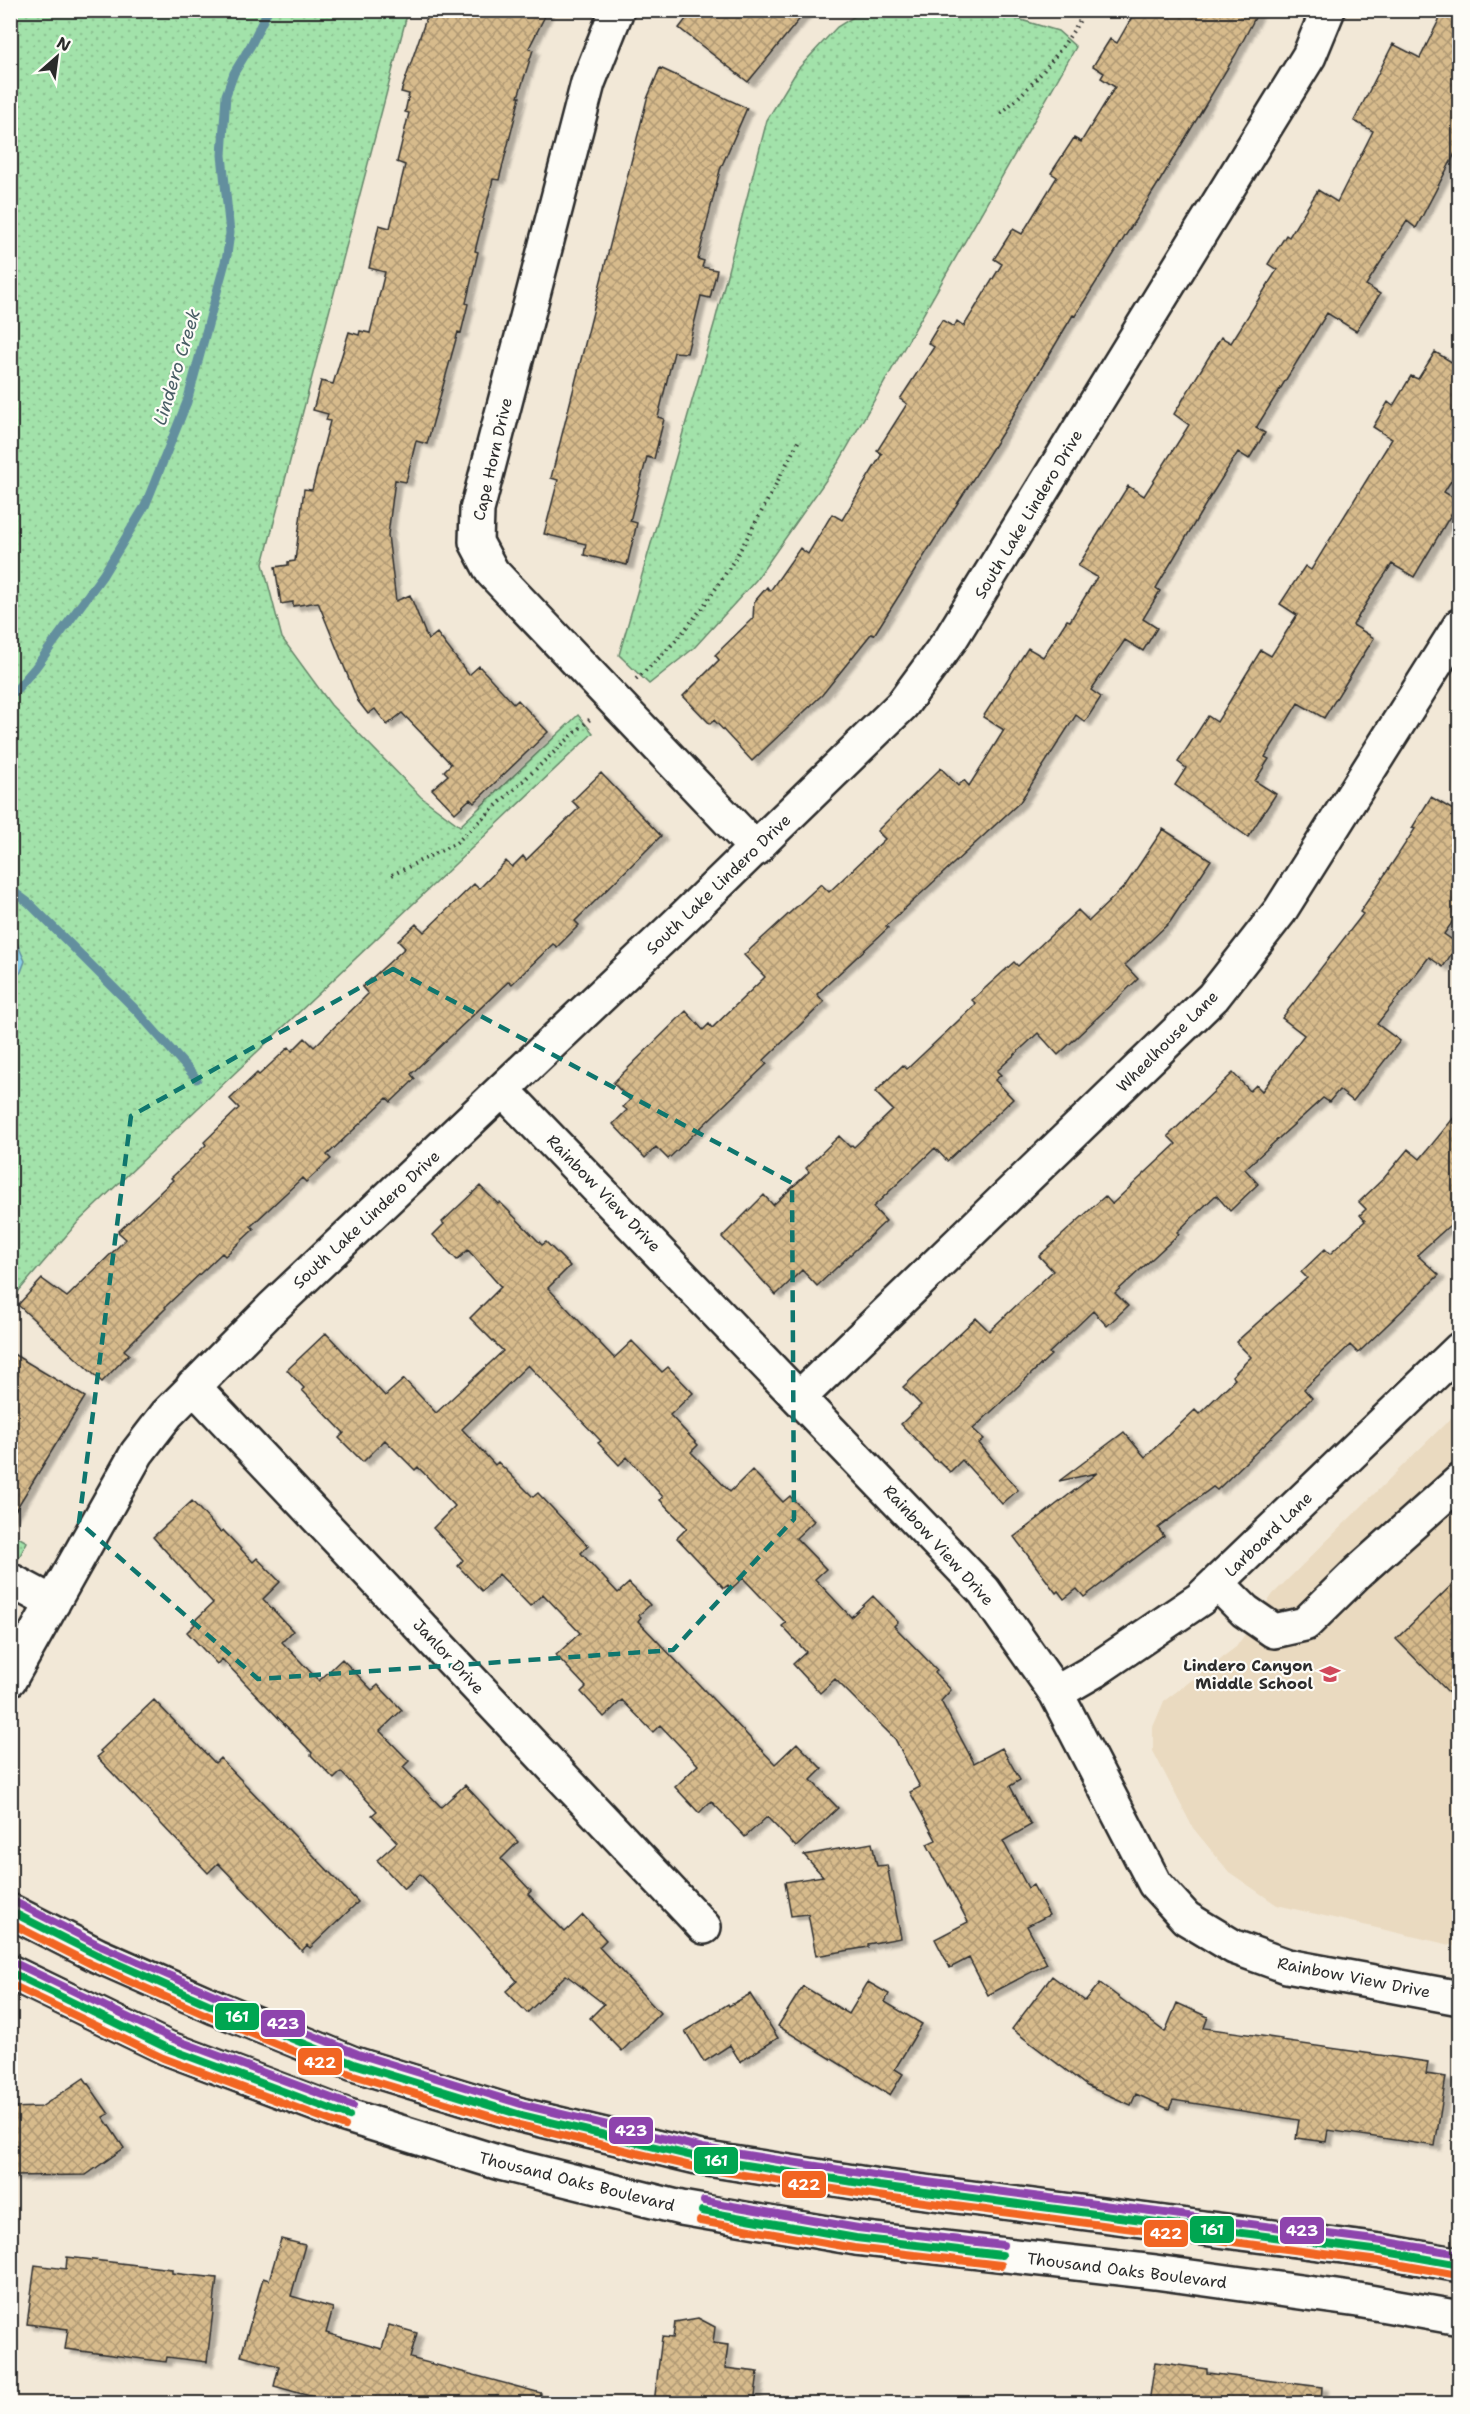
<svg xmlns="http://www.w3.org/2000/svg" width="1470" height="2414" font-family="'Shantell Sans',sans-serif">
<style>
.built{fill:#eadac0}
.grass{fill:url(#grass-dots);stroke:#66866a;stroke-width:1.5}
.water{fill:#8ad1eb;stroke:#648f9e;stroke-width:1.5}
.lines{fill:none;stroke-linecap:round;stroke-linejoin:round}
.stream{stroke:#648f9e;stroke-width:9}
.building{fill:url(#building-cross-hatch);stroke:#2b2b2b;stroke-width:1.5;filter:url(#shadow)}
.minor-casing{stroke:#2b2b2b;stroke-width:38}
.major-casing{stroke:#2b2b2b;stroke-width:38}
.path{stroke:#2b2b2b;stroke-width:4;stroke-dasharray:1.5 4.5;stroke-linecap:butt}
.minor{stroke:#fdfcf7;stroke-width:33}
.major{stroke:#fdfcf7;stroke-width:33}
.bus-1-casing{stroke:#fdfcf7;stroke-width:12}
.bus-2-casing{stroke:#fdfcf7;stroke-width:12}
.bus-3-casing{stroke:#fdfcf7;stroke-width:12}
.bus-1{stroke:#00a651;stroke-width:8}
.bus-2{stroke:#f26522;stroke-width:8}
.bus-3{stroke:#8e44ad;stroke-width:8}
.marked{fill:none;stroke:#0f766e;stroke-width:4.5;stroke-dasharray:12 8;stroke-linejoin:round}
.labels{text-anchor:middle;stroke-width:4.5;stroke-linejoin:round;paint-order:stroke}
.street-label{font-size:16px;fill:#2b2b2b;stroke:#fdfcf7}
.poi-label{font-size:16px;font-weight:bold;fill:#2b2b2b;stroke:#fdfcf7;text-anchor:end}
.water-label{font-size:18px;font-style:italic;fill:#485d65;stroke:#fdfcf7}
.line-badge{stroke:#fdfcf7;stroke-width:2}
.badge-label{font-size:16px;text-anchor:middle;font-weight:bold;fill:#fff}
</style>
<defs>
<pattern id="grass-dots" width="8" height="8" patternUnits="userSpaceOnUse" patternTransform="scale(1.5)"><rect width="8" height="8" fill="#a2e2aa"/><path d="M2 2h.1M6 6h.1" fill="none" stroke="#8cc292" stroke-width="1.8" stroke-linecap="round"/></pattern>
<pattern id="building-cross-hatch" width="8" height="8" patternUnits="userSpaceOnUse" patternTransform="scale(1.5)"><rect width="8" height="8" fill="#d7bb8c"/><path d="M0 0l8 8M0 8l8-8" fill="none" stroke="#af9873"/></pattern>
<filter id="shadow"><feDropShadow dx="6" dy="4" stdDeviation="1.5" flood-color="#0004"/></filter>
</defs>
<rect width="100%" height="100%" fill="#f2e8d7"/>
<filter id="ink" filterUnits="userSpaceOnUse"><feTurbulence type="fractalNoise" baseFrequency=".0167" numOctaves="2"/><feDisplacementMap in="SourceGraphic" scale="12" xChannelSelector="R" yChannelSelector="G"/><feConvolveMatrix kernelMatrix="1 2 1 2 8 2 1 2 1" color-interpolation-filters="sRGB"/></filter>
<g filter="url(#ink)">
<path class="built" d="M1459,1410V1947L1277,1905L1229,1872L1193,1828L1153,1751V1727L1164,1701L1236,1647L1273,1594Z"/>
<path class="grass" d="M11,11H408L263,564L282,638L331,705L421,797L460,826L578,715L593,733L78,1222L11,1300Z
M863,11H991L1058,31L1076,47L840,460L756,580L694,648L649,684L619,655L715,321L767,120L798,69L837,27Z
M11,1533L27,1542L11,1573Z"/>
<path class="water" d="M10,939L17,943L25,961L21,972L11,981Z"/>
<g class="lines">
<path class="stream" d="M10,697L35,668L103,575L145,506L187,402L227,255L230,233L222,155L226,95L234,73L251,45L268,10
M10,889L29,903L135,1009L197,1079"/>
</g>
<path class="building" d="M429,10H548L529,48L533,50L518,97H520L499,180L493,179L475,251L478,252L466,303L468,304L461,333L458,332L427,444L416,441L406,482L395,480L388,535L396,601L410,595L428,640L437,633L469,675L479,666L514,704L518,700L548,732L474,803L470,799L455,813L432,789L448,775L444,771L451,764L402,713L387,725L375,709L368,714L358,701L318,602L293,606V602L281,604L275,567L288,565V562L295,561L304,489L312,490L330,421L326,420L328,414L313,410L321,381L333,384L349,332L359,335L360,331L370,333L385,272L369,268L379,225L390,228L405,165L397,162L409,113L405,112L409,94L401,92Z
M693,10H807L748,82L679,28Z
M1136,10H1259L1236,54L1161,179L1075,316L1073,315L1011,419L874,635L871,634L822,695L752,761L714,720L710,724L683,696L719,660L715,655L753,618L754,602L767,587L770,591L800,548L808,554L832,514L842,520L882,454L877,451L907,404L900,399L934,347L928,343L942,320L954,327L957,321L964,326L1002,264L994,259L1013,229L1022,234L1057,177L1051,173L1074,138L1081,142L1115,87L1101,78L1104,73L1093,66L1110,39L1117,43Z
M1444,10H1460V144L1416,228L1407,221L1366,285L1380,294L1356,331L1327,313L1256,428L1265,433L1249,459L1238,452L1207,502L1156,588L1160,591L1143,619L1157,628L1143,651L1125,640L1091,690L1101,697L1085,722L1076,715L1020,802L886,926L888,928L817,994L824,1002L764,1060L767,1064L668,1159L656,1147L645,1158L613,1124L627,1110L623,1107L630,1100L613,1083L686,1011L703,1030L709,1024L712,1028L765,977L744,955L821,884L829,892L885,839L877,831L941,768L958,786L964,780L969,786L1004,730L983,717L1028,648L1043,657L1067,620L1070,621L1097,577L1078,566L1128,486L1144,496L1189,425L1174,414L1221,337L1231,343L1277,270L1268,264L1286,235L1289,237L1318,190L1337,202L1373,131L1354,121L1393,44L1420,58Z
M660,68L747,108L720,170L698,259L704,261L702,267L717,270L710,298L701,296L687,353L674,352L658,417L664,419L654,459L647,457L630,521L637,523L627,565L584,555L586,544L544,534L558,480L551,478L647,99Z
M1435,352L1460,367V467L1444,492L1459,501L1414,577L1392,564L1374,591L1353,625L1374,638L1324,718L1298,703L1265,757L1269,759L1255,781L1276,794L1248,837L1175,785L1186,768L1178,762L1208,716L1217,722L1261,650L1271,656L1297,615L1280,604L1305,566L1311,570L1392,439L1373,427L1388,402L1393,406L1411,376L1418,379Z
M601,773L661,836L575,921L579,925L557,947L553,944L512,984L509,981L411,1074L415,1079L391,1102L387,1098L327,1155L331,1159L306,1182L302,1178L251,1226L254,1229L225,1256L222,1253L165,1307L166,1308L124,1350L129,1354L102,1382L18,1305L42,1279L67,1297L126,1239L118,1232L173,1180L171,1178L206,1145L204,1142L239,1108L230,1099L257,1073L259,1075L289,1047L292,1051L305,1038L314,1047L368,994L362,987L405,948L398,941L416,924L424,932L474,884L479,889L506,861L512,867L523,856L526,860L579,808L572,801Z
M1431,797L1460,814V911L1444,934L1458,944L1443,967L1429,957L1377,1024L1400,1041L1353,1101L1339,1090L1329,1102L1323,1098L1245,1169L1258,1184L1230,1211L1216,1195L1177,1232L1179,1234L1115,1293L1128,1306L1107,1326L1093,1311L1049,1353L1051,1355L973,1429L984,1439L979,1443L1018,1490L1002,1504L962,1460L950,1472L939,1461L937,1462L901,1424L921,1405L903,1387L976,1318L989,1331L1053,1271L1039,1256L1105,1196L1112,1204L1176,1144L1168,1136L1233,1073L1250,1091L1256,1085L1262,1091L1304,1035L1282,1018L1363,914L1360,912L1415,829L1412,828Z
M1163,829L1211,860L1170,922L1125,965L1138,979L1058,1055L1038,1033L997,1071L1001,1075L995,1080L1013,1099L947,1161L935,1148L873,1207L886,1221L817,1286L802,1270L776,1295L722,1237L764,1195L773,1205L809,1172L806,1168L839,1136L850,1147L852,1145L854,1147L893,1110L875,1092L903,1065L907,1069L976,1004L972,1000L1014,962L1018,966L1078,910L1089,921L1125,886Z
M1460,1110V1216L1417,1255L1439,1275L1358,1353L1350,1345L1304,1389L1312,1398L1217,1490L1213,1487L1158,1528L1164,1536L1084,1597L1077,1589L1064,1599L1058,1591L1056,1593L1014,1537L1097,1473L1059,1481L1124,1432L1145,1457L1195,1410L1199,1414L1235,1379L1232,1376L1251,1357L1236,1342L1307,1278L1301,1272L1325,1249L1330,1254L1365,1221L1360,1215L1366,1209L1359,1202L1384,1178L1408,1149L1420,1159Z
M480,1186L498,1204L500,1202L542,1245L546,1242L570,1266L548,1288L614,1358L632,1341L662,1372L668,1367L693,1393L670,1415L698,1445L691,1452L730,1492L752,1470L783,1502L790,1496L814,1521L796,1538L826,1569L815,1579L851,1617L873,1596L898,1622L894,1626L937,1670L935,1673L951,1690L941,1701L974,1763L1002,1748L1020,1780L1010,1786L1031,1825L1003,1841L1028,1888L1033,1885L1049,1915L1027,1926L1047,1964L988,1995L969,1958L950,1968L935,1939L968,1922L927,1844L936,1840L910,1792L920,1787L895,1739L835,1679L820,1693L793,1664L806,1652L782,1626L786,1623L743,1578L731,1589L728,1585L724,1588L677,1538L687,1528L660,1500L663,1497L627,1457L619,1465L598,1443L601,1441L528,1365L462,1429L495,1465L498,1462L533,1497L538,1493L588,1546L581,1553L618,1593L629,1583L650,1605L639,1615L641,1617L638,1621L775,1764L797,1743L822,1769L811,1780L838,1808L796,1847L767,1817L745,1837L711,1801L699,1813L675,1787L698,1765L660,1725L653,1732L622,1700L604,1717L581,1692L586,1687L556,1655L580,1633L543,1594L530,1606L499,1574L482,1591L458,1566L463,1560L433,1528L455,1506L418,1467L415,1470L385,1440L363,1462L339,1438L344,1433L302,1390L304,1388L287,1370L326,1333L385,1396L404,1379L436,1413L503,1351L470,1318L501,1287L468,1250L457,1260L433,1235L444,1224L442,1222Z
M10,1352L85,1397L10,1519Z
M192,1501L220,1532L223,1530L253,1562L257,1558L280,1582L263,1599L293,1631L282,1642L319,1681L342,1659L372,1690L378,1685L402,1710L380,1731L409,1761L403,1767L441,1807L465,1785L518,1842L501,1859L531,1891L528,1894L565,1932L583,1915L606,1940L599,1947L660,2013L622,2051L590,2018L604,2004L566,1975L527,2013L506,1991L517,1981L475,1932L420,1874L404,1889L377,1860L397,1842L372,1815L377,1811L341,1772L334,1779L311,1755L312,1753L222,1659L217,1664L187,1632L195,1624L193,1622L213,1603L153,1537Z
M1460,1577V1704L1396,1639Z
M154,1700L215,1763L220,1758L358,1902L310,1948L307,1945L302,1951L218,1863L208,1873L97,1757L102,1753L100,1751Z
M872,1843L877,1866L887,1865L901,1938L868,1944V1947L816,1956L808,1914L791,1916L785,1882L823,1876L804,1855Z
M1052,1976L1085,2001L1100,1983L1165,2032L1177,2003L1208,2017L1204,2028L1282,2039L1281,2041L1428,2062L1426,2074L1446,2077L1435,2146L1328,2130L1326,2142L1296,2138L1299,2120L1173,2100L1169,2109L1136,2094L1131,2105L1087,2086L1012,2029Z
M868,1982L889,1994L885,2002L922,2024L895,2069L903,2074L890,2095L778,2026L803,1986L849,2014Z
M750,1994L778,2038L740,2062L730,2045L704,2062L685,2031L728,2004L729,2006Z
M84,2078L109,2114L103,2117L124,2148L86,2175L10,2176V2108L41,2107Z
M281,2239L305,2245L291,2296L333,2308L326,2333L382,2349L389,2325L417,2333L410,2358L541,2393L540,2403H334L274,2386L279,2366L241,2356L263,2278L269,2280Z
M67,2257L172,2269V2273L217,2278L207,2362L167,2357L166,2362L65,2349L68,2329L27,2324L35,2265L66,2269Z
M698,2318L715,2327L713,2343L728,2345L725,2368L758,2372L754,2403H654L662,2337L673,2338L675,2322Z
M1155,2362L1207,2369V2373L1322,2387L1321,2403H1149Z"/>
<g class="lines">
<g class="minor-casing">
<path id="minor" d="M617,10L588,83L477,510L476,542L492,572L756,849
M503,1090L984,1591L1056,1693L1155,1884L1186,1918L1234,1947L1287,1966L1460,1998
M193,1386L704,1927
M800,1397L1213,997L1280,911L1460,625
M10,1580L53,1603
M1217,1583L1245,1611L1274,1631L1305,1624L1357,1573L1460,1481
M10,1679L137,1453L167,1414L271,1309L677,924L902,705L950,640L1309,56L1328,10
M1056,1693L1094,1671L1200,1599L1460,1349"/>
</g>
<g class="major-casing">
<path id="major" d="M10,1911L97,1955L217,2008L354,2064L521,2115L701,2158L879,2186L1381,2251L1460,2265
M10,1972L167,2048L345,2115L500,2163L681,2208L856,2238L1155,2272L1358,2300L1460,2318"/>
</g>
<path class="path" d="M1001,113C1037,82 1062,51 1086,10
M636,679C713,614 754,526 800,438
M392,875L456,843L590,719"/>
<use href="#minor" class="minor"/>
<use href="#major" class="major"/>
<g class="bus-1-casing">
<path id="bus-1" d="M10,1911L97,1955L217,2008L354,2064L521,2115L701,2158L879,2186L1381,2251L1460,2265
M10,1972L167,2048L349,2116
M702,2211L856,2238L1002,2255"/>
</g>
<g class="bus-2-casing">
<path id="bus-2" d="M10,1923L93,1965L213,2018L350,2074L519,2125L699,2168L878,2196L1379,2261L1458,2275
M10,1984L163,2058L345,2126
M700,2221L854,2248L1001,2265"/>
</g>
<g class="bus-3-casing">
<path id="bus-3" d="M15,1902L101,1946L221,1998L358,2054L524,2105L703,2148L880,2176L1382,2241L1460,2254
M15,1963L171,2038L353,2106
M704,2201L858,2228L1003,2245"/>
</g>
<use href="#bus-1" class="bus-1"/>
<use href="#bus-2" class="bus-2"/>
<use href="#bus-3" class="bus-3"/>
</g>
</g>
<path class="marked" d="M393,969L792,1183L794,1519L673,1650L258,1679L79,1522L131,1116Z"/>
<defs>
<g id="school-bare" transform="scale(1.62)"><path d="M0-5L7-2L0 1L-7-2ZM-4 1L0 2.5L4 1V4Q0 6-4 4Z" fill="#d1495b" stroke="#fdfcf7" stroke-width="2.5" paint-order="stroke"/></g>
</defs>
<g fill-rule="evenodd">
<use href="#school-bare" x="1330" y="1674"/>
</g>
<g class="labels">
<g class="street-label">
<text transform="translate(492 459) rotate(-77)" y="6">Cape Horn Drive</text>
<text transform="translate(1028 514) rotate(-59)" y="6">South Lake Lindero Drive</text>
<text transform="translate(718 884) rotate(-44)" y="6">South Lake Lindero Drive</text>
<text transform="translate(1167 1041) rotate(-45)" y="6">Wheelhouse Lane</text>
<text transform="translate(604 1193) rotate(46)" y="6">Rainbow View Drive</text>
<text transform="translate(366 1219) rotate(-43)" y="6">South Lake Lindero Drive</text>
<text transform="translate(1268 1534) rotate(-44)" y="6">Larboard Lane</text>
<text transform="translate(939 1545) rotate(48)" y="6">Rainbow View Drive</text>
<text transform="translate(449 1656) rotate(47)" y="6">Janlor Drive</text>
<text transform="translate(1354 1977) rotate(11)" y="6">Rainbow View Drive</text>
<text transform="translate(577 2181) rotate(14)" y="6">Thousand Oaks Boulevard</text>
<text transform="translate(1127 2270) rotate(7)" y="6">Thousand Oaks Boulevard</text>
</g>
<g class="poi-label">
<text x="1313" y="1671">Lindero Canyon<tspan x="1313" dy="18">Middle School</tspan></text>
</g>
<g class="water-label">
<text transform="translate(177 367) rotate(-73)" y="6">Lindero Creek</text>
</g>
</g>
<g class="line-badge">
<rect x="214" y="2002" width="46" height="29" rx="6" fill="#00a651"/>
<rect x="260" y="2009" width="46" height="29" rx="6" fill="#8e44ad"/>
<rect x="297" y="2047" width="46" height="29" rx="6" fill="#f26522"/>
<rect x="608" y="2116" width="46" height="29" rx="6" fill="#8e44ad"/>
<rect x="693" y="2146" width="46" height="29" rx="6" fill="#00a651"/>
<rect x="781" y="2170" width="46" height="29" rx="6" fill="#f26522"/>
<rect x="1189" y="2215" width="46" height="29" rx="6" fill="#00a651"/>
<rect x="1279" y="2216" width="46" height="29" rx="6" fill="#8e44ad"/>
<rect x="1143" y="2219" width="46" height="29" rx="6" fill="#f26522"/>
</g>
<g class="badge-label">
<text x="237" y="2022">161</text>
<text x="283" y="2029">423</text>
<text x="320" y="2068">422</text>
<text x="631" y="2136">423</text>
<text x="716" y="2166">161</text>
<text x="804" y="2190">422</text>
<text x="1212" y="2235">161</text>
<text x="1302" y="2236">423</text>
<text x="1166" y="2239">422</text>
</g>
<rect width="1470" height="2414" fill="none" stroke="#fdfcf7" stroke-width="36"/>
<rect x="18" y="18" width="1434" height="2378" fill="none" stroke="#2b2b2b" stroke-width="2" filter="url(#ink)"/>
<g transform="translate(57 57) rotate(28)" stroke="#fdfcf7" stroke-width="4.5" paint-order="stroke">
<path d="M0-4.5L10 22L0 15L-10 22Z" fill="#2b2b2b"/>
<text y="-9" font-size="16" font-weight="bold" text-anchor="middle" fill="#2b2b2b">N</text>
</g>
</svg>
